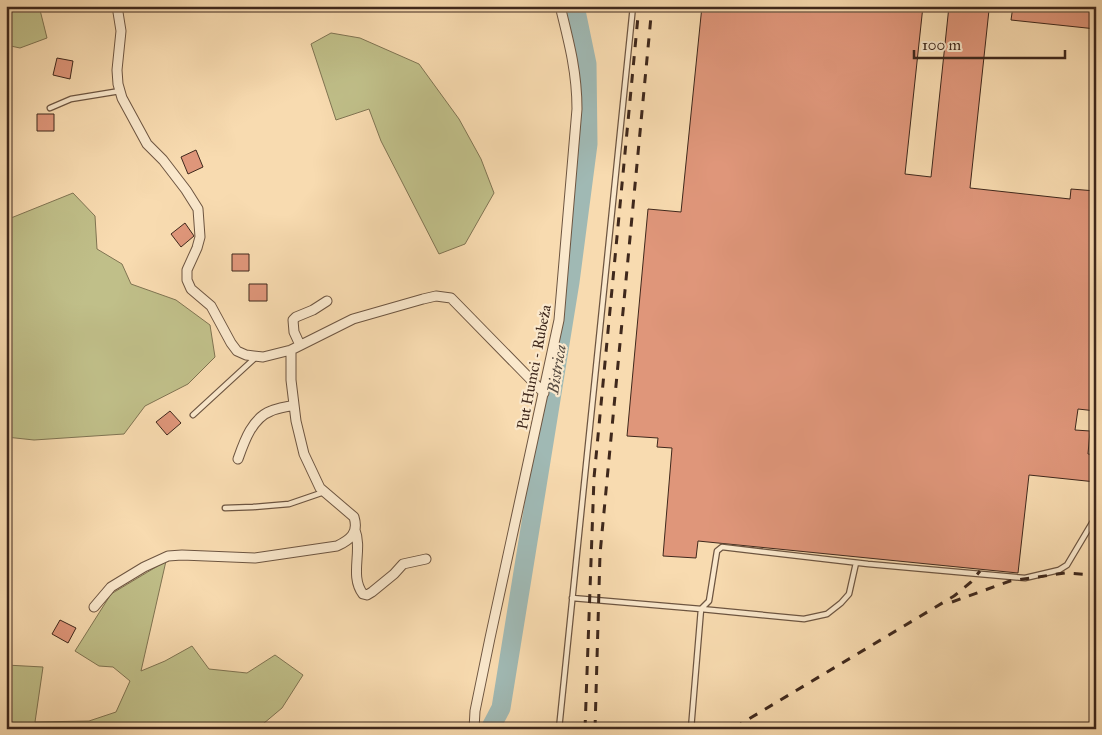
<svg xmlns="http://www.w3.org/2000/svg" width="1102" height="735" font-family="'IM FELL Great Primer',serif">
<style>
.green{fill:#c0bf89;stroke:#807452}
.lines{fill:none;stroke-linecap:round;stroke-linejoin:round}
.river{stroke:#a0b9b4;stroke-width:19}
.building{fill:#df967a;stroke:#3f281c}
.lane-casing{stroke:#6d5541;stroke-width:7}
.street-casing{stroke:#6d5541;stroke-width:11}
.lane{stroke:#fae8cc;stroke-width:4.5}
.street{stroke:#fae8cc;stroke-width:9}
.rail{stroke:#3f281c;stroke-width:3;stroke-dasharray:9 9;stroke-linecap:butt}
.labels{text-anchor:middle;stroke-width:4.5;stroke-linejoin:round;paint-order:stroke}
.street-label{font-size:15px;fill:#3f281c;stroke:#fae8cc}
.water-label{font-size:16px;font-style:italic;fill:#574c42;stroke:#fae8cc}
</style>
<rect width="100%" height="100%" fill="#f8dbb0"/>
<filter id="stains"><feTurbulence type="fractalNoise" baseFrequency=".004" numOctaves="4"/><feColorMatrix values="0 0 0 0 .2 0 0 0 0 .09 0 0 0 0 .02 0 0 0 .5 -.17"/></filter>
<radialGradient id="worn" r=".72"><stop offset=".6" stop-color="#630" stop-opacity="0"/><stop offset="1" stop-color="#630" stop-opacity=".3"/></radialGradient>
<path class="green" d="M6,6H39L47,38L20,48L6,45Z
M331,33L360,38L419,64L459,119L481,159L494,193L465,244L439,254L381,141L369,109L336,120L311,44Z
M73,193L95,216L97,249L122,264L131,284L176,300L210,325L215,357L188,384L145,406L124,434L34,440L6,437V220Z
M166,561L141,671L165,661L192,646L209,669L247,673L275,655L303,675L282,708L257,729H6V665L43,667L35,722L89,721L116,712L130,681L113,667L99,666L75,651L111,594Z"/>
<g class="lines">
<path class="river" d="M490,729L501,708L570,282L588,144L587,64L575,6"/>
</g>
<path class="building" d="M702,6H923L905,174L931,177L949,6L989,10L970,188L1070,199L1071,189L1096,191V411L1078,409L1075,430L1090,431L1088,454L1096,455V482L1029,475L1018,573L698,541L696,558L663,556L672,448L657,447L658,438L627,436L648,209L681,212Z
M1013,6H1096V29L1011,20Z
M57,58L73,61L70,79L53,75Z
M37,114H54V131H37Z
M196,150L203,167L188,174L181,157Z
M185,223L194,236L181,247L171,234Z
M232,254H249V271H232Z
M249,284H267V301H249Z
M170,411L181,423L167,435L156,422Z
M60,620L76,628L68,643L52,634Z"/>
<g class="lines">
<g class="lane-casing">
<path id="lane" d="M50,108L71,99L120,91
M193,415L255,358
M225,508L253,507L289,504L324,492
M572,598L701,609L709,601L717,551L722,547L868,564L1025,578L1059,570L1067,565L1092,523L1096,521
M559,729L633,6
M691,729L701,609L804,619L827,614L841,603L849,594L856,563"/>
</g>
<g class="street-casing">
<path id="street" d="M117,6L121,31L117,70L118,84L122,98L147,144L163,160L186,190L198,209L200,237L197,248L187,270V280L191,289L211,306L231,343L237,351L246,355L263,357L291,350L353,319L423,299L436,296L451,298L544,393
M300,345L294,332L293,320L296,317L313,310L327,301
M238,459C244,442 252,418 271,411C278,408 287,407 294,405
M355,530C363,550 349,576 363,594L367,595L372,592L394,574L403,564L426,559
M94,607L111,587L144,567L168,556L182,555L255,558L337,546C350,540 359,533 354,517L320,488L304,454L296,421L291,380V350
M474,729L475,711L490,638L559,320L577,109C577,72 569,42 560,6"/>
</g>
<use href="#lane" class="lane"/>
<use href="#street" class="street"/>
<path class="rail" d="M952,602L1010,581L1065,573L1096,575
M585,729L594,478L639,6
M595,729L600,554L652,6
M735,729L742,723L954,596L971,582L980,571"/>
</g>
<g class="labels">
<g class="street-label">
<text transform="translate(534 367) rotate(-79)" y="5">Put Humci - Rubeža</text>
</g>
<g class="water-label">
<text transform="translate(556 369) rotate(-81)" y="6">Bistrica</text>
</g>
</g>
<rect width="1102" height="735" fill="none" stroke="#f8dbb0" stroke-width="25"/>
<rect x="8" y="8" width="1087" height="720" fill="none" stroke="#3f281c" stroke-width="2.5"/>
<rect x="12" y="12" width="1077" height="710" fill="none" stroke="#3f281c"/>
<path d="M914 50v8h151v-8" fill="none" stroke="#3f281c" stroke-width="2.5"/>
<text x="922" y="50" font-size="15" fill="#3f281c" stroke="#fae8cc" stroke-width="4" paint-order="stroke">100 m</text>
<rect width="100%" height="100%" filter="url(#stains)"/>
<rect width="100%" height="100%" fill="url(#worn)"/>
</svg>
